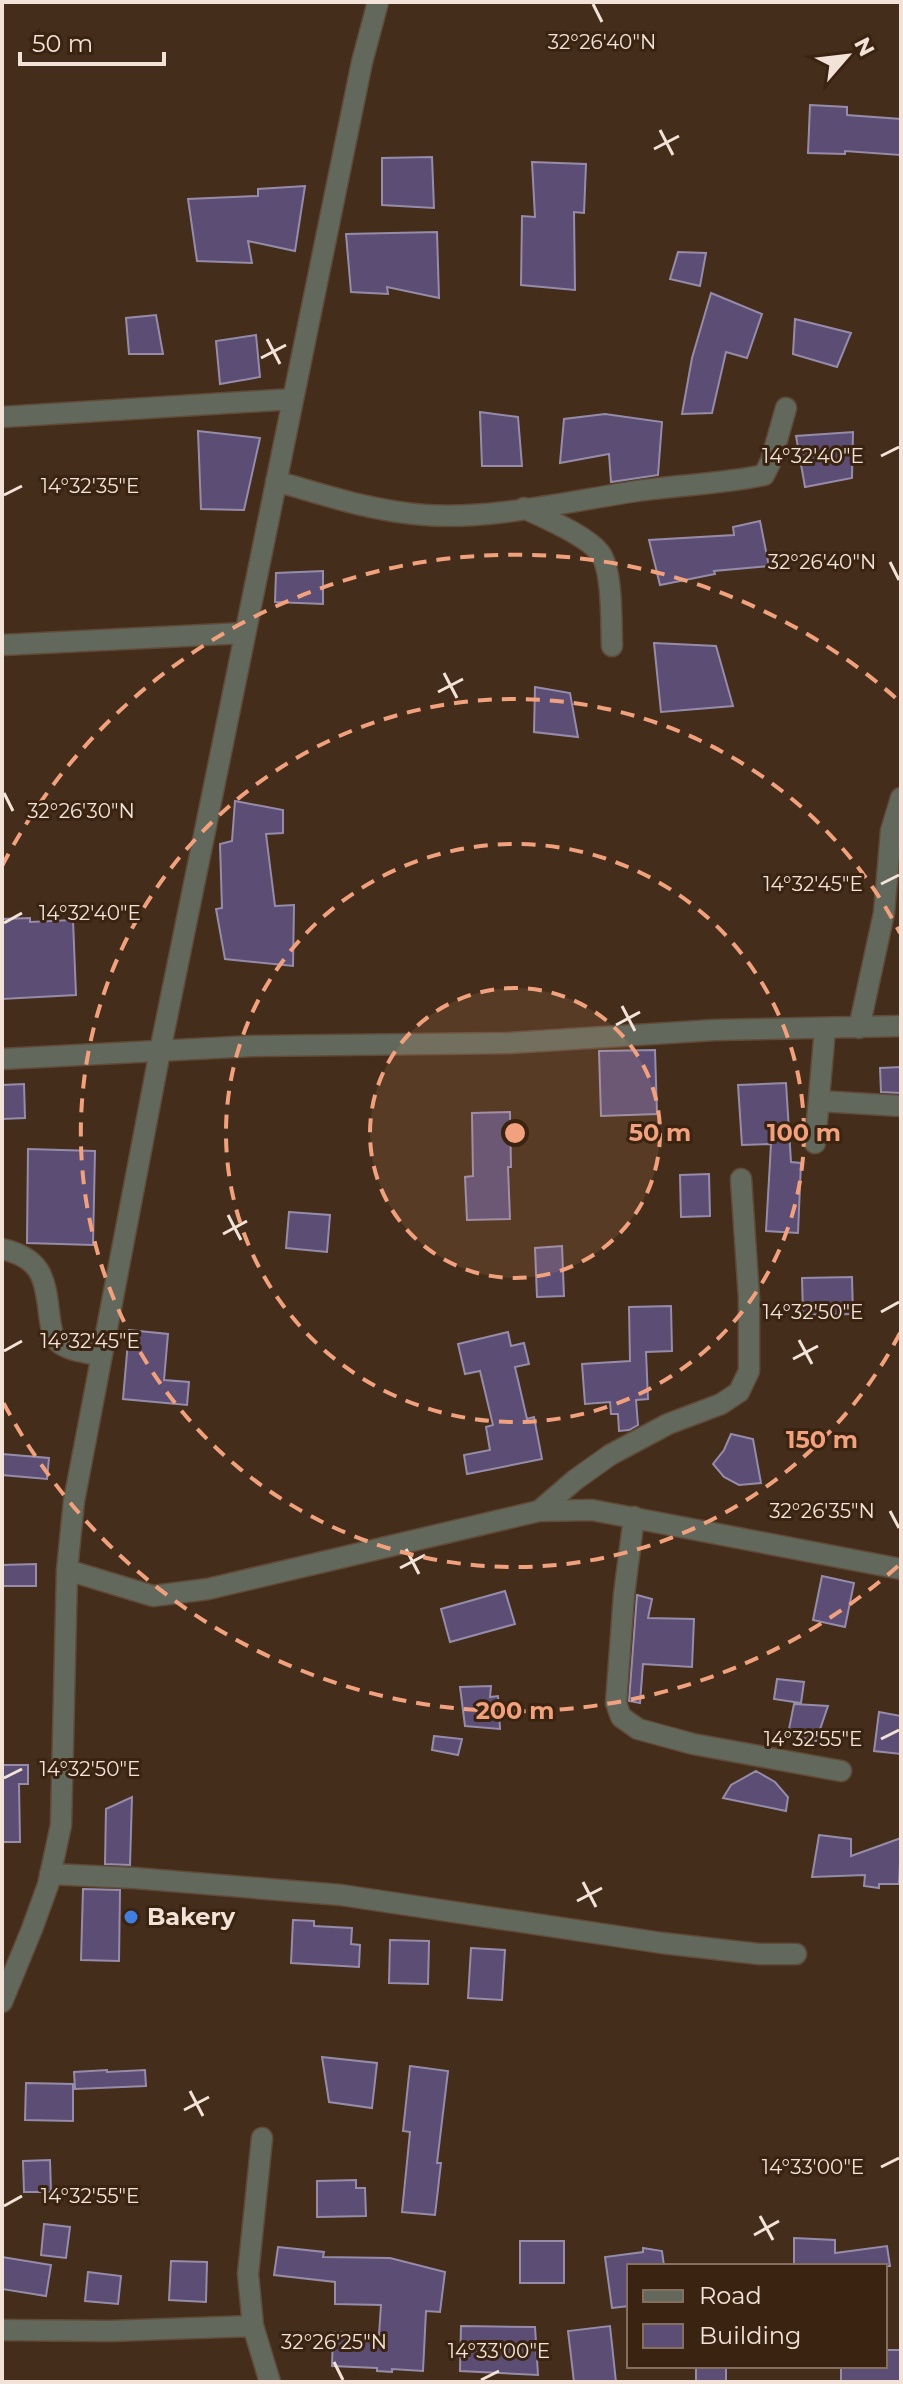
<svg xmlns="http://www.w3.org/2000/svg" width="903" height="2384" font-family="Montserrat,sans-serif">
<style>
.building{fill:#5b4d73;stroke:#968caa;stroke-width:2}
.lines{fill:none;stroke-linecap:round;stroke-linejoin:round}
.minor-casing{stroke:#604a38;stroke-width:23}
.minor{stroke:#62685c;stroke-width:20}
.ticks{fill:none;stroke:#f2e2d7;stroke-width:3}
.ring{fill:none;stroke:#f2a17e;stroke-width:4;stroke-dasharray:14 10}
.shop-dot{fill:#3f7fe0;stroke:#3a2310;stroke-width:3}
.labels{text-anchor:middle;stroke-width:6;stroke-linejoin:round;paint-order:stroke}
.poi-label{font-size:24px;font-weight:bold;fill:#f2e2d7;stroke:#3a2310;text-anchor:start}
.ticks-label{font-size:20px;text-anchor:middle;fill:#f2e2d7;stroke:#3a2310;stroke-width:6;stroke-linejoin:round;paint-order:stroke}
.centre{fill:#f2a17e;stroke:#3a2310;stroke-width:4}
.ring-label{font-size:24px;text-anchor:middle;font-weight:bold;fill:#f2a17e;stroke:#3a2310;stroke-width:6;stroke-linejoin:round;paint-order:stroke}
</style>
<rect width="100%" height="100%" fill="#442d1a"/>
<path class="building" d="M810,105L847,107V115L901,119L900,155L845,151V154L808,153Z
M432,157L434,208L382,205V158Z
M532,162L586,164L584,213L574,212L575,290L521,285L522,216L535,217Z
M305,186L295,251L248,241L252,263L197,261L188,199L258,196V189Z
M437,232L439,298L387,287L388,294L351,292L346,234Z
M678,252L706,253L700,286L670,279Z
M711,293L762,314L747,358L726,352L712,413L682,414L692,358Z
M156,315L163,354H129L126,318Z
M795,319L851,333L837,367L793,354Z
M256,335L260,377L220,384L216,341Z
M480,412L518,417L522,466H482Z
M605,414L662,422L658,475L611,482L609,454L560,463L564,419Z
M198,431L260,438L244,510L201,509Z
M853,432L852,478L805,487L796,436Z
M760,521L769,566L714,571L715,574L660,585L649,540L734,535L733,527Z
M323,571V604L275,602L276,573Z
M654,643L716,646L733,706L661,712Z
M535,687L570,693L578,737L534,732Z
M235,801L283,810V833L266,834L275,906L294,905L293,966L225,959L216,909L222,908L220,844L232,841Z
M30,918V922L73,920L76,995L2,999V919Z
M655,1050L657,1114L601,1116L599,1051Z
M901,1067V1093L881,1092L880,1068Z
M786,1083L791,1162L801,1163L798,1233L766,1231L771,1144L742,1145L738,1085Z
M24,1084L25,1118L2,1119V1085Z
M510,1112L511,1167H508L510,1219L467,1220L465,1177L473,1176L472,1113Z
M28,1149L95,1151L93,1245L27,1243Z
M709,1174L710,1216L681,1217L680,1175Z
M289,1212L330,1215L327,1252L286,1248Z
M562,1246L564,1296L537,1297L535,1248Z
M852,1277L853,1314L803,1315L802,1278Z
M671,1306L672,1351L646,1352L648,1399L636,1400L638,1425L629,1430L619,1431L618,1414H611L610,1402L585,1404L582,1364L630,1361L629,1307Z
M129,1330L168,1334L164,1380L189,1382L187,1405L123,1399Z
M508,1332L511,1346L524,1343L529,1364L515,1367L527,1419L534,1417L542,1459L467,1474L464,1455L490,1450L486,1427L493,1425L480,1371L465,1374L458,1344Z
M731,1434L753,1439L761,1483L739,1485L724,1477L713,1464L724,1450Z
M2,1454L49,1458L47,1479L2,1475Z
M36,1564V1586H2V1565Z
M822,1576L854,1583L845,1627L813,1620Z
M505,1591L515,1624L450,1642L441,1609Z
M637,1595L652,1599L648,1618L694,1619L692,1667L643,1664L640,1703L629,1701Z
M777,1679L804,1682L801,1703L774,1699Z
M491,1686L490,1697L498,1696L500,1729L465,1726L460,1687Z
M794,1704L828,1706L816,1741L788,1734Z
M879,1712L901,1716V1754L874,1751Z
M434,1736L462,1739L458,1755L432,1750Z
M2,1765H28V1784H19L20,1842H2Z
M756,1771L775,1782L788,1797L786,1811L723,1798L731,1785Z
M132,1797L130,1865L105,1864L106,1809Z
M819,1835L851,1839V1856L901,1838L899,1884H879V1888L864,1886L865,1875L812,1877Z
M83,1889L120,1890L119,1961L81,1960Z
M293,1920L314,1921V1926L352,1928L351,1944L360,1945L359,1967L291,1963Z
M390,1940L429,1941L428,1984L389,1983Z
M471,1948L505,1950L502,2000L468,1998Z
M322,2057L377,2063L372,2108L329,2102Z
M410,2066L448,2071L437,2163H441L435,2215L402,2212L410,2132L403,2131Z
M107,2070V2072L145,2070L146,2086L75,2089L74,2072Z
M26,2083L73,2084V2121L25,2120Z
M50,2160L51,2192H24L23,2161Z
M356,2180V2188H365L366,2216L317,2217V2181Z
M44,2224L70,2227L66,2258L41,2255Z
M794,2238L835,2240V2253L887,2246L890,2266H794Z
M520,2241H564V2283H520Z
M278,2247L324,2252L323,2257L390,2258L445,2272L440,2312L426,2311L423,2371L392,2369V2372L377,2371V2368L332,2366L333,2332L379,2335L381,2305L335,2304V2282L274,2275Z
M643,2248L662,2251L664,2266H629V2306L612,2308L605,2257L643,2252Z
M2,2257L51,2265L46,2296L2,2289Z
M171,2261L207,2262L206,2302L169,2300Z
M88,2272L121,2276L118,2304L85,2301Z
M461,2326L535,2327L538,2375L460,2371Z
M610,2326L616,2382H574L568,2331Z
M885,2350H901V2382H841V2366H885Z
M696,2366H726V2381L696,2382Z"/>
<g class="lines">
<g class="minor-casing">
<path id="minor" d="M2,417L293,399
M276,481C327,496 372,511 425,515C490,520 571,501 637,491C679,485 722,484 764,475L771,461L786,408
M524,508C544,518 586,535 600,553C613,571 611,623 612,646
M2,645L245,633
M859,1028L884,913L891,831L901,798
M2,1059L253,1046L509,1043L715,1030L901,1026
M819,1101L901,1106
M815,1143L825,1029
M2,1249C41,1258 45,1277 49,1313C50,1320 51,1332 55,1338C63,1351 86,1352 101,1356
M539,1511L575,1480L610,1455L668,1424L721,1404L739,1392L749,1371V1298L741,1179
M634,1517L624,1595L616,1703L621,1717L638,1729L693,1744L841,1771
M67,1570L153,1596L208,1589L539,1511L592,1510L901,1569
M50,1874L134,1878L341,1895L662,1943L759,1954H796
M2,2002L32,1929L48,1885L61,1825L67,1570L74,1501L160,1051L362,62L378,2
M262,2138L248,2274L253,2326L270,2382
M2,2330L110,2331L253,2326"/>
</g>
<use href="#minor" class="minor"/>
</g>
<path class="ticks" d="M593,4L602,22M660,130L673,155M654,149L679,136M267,339L280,364M261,358L286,345M881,456L899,447M4,495L22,486M890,562L899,580M444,673L457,698M438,692L463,679M4,793L13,811M881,884L899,875M4,923L22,913M622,1006L635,1031M616,1025L640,1012M228,1215L241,1240M223,1234L247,1221M881,1312L899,1302M799,1340L812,1364M4,1351L22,1341M793,1359L818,1346M890,1511L899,1528M406,1549L419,1574M400,1568L425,1555M881,1739L899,1730M4,1778L22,1769M583,1882L596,1907M577,1901L602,1888M190,2091L203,2116M184,2110L209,2097M881,2167L899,2158M4,2206L22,2196M760,2216L773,2240M754,2235L779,2221M334,2362L343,2380M481,2380L499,2371"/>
<circle cx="515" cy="1133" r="145" fill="#f2a17e" fill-opacity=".12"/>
<g class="ring">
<circle cx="515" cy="1133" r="145"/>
<circle cx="515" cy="1133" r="289"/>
<path d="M900 1333A434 434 0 1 1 900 933"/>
<path d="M898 1566A578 578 0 0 1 2 1400M2 866A578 578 0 0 1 898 700"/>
</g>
<circle class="shop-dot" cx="131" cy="1917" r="8"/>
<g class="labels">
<g class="poi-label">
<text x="147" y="1925">Bakery</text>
</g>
</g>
<g class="ticks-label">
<text x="602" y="49">32°26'40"N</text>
<text x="813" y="463">14°32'40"E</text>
<text x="90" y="493">14°32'35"E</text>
<text x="822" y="569">32°26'40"N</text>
<text x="81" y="818">32°26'30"N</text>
<text x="813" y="891">14°32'45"E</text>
<text x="90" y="920">14°32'40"E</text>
<text x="813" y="1319">14°32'50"E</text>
<text x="90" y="1348">14°32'45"E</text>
<text x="822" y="1518">32°26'35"N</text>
<text x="813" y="1746">14°32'55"E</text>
<text x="90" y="1776">14°32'50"E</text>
<text x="813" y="2174">14°33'00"E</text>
<text x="90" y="2203">14°32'55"E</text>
<text x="334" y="2349">32°26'25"N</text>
<text x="499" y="2358">14°33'00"E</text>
</g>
<circle cx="515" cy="1133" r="12" class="centre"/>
<g class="ring-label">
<text x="660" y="1141">50 m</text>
<text x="804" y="1141">100 m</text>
<text x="822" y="1448">150 m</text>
<text x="515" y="1719">200 m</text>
</g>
<rect width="903" height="2384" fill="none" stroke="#f2e2d7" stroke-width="8"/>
<rect x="627" y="2264" width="260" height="104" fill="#3a2310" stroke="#846f60" stroke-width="2"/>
<rect x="643" y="2290" width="40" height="12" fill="#62685c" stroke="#846f60" stroke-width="2"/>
<text x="699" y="2304" font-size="24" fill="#f2e2d7">Road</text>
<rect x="643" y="2324" width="40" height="24" fill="#5b4d73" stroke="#846f60" stroke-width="2"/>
<text x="699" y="2344" font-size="24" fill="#f2e2d7">Building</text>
<g transform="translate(847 56) rotate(62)" stroke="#3a2310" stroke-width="6" paint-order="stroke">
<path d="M0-6L14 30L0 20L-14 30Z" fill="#f2e2d7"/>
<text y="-12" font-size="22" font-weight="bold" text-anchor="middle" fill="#f2e2d7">N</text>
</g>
<path d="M20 52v12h144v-12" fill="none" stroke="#f2e2d7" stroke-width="4"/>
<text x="32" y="52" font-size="24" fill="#f2e2d7" stroke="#3a2310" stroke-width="6" paint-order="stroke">50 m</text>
</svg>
